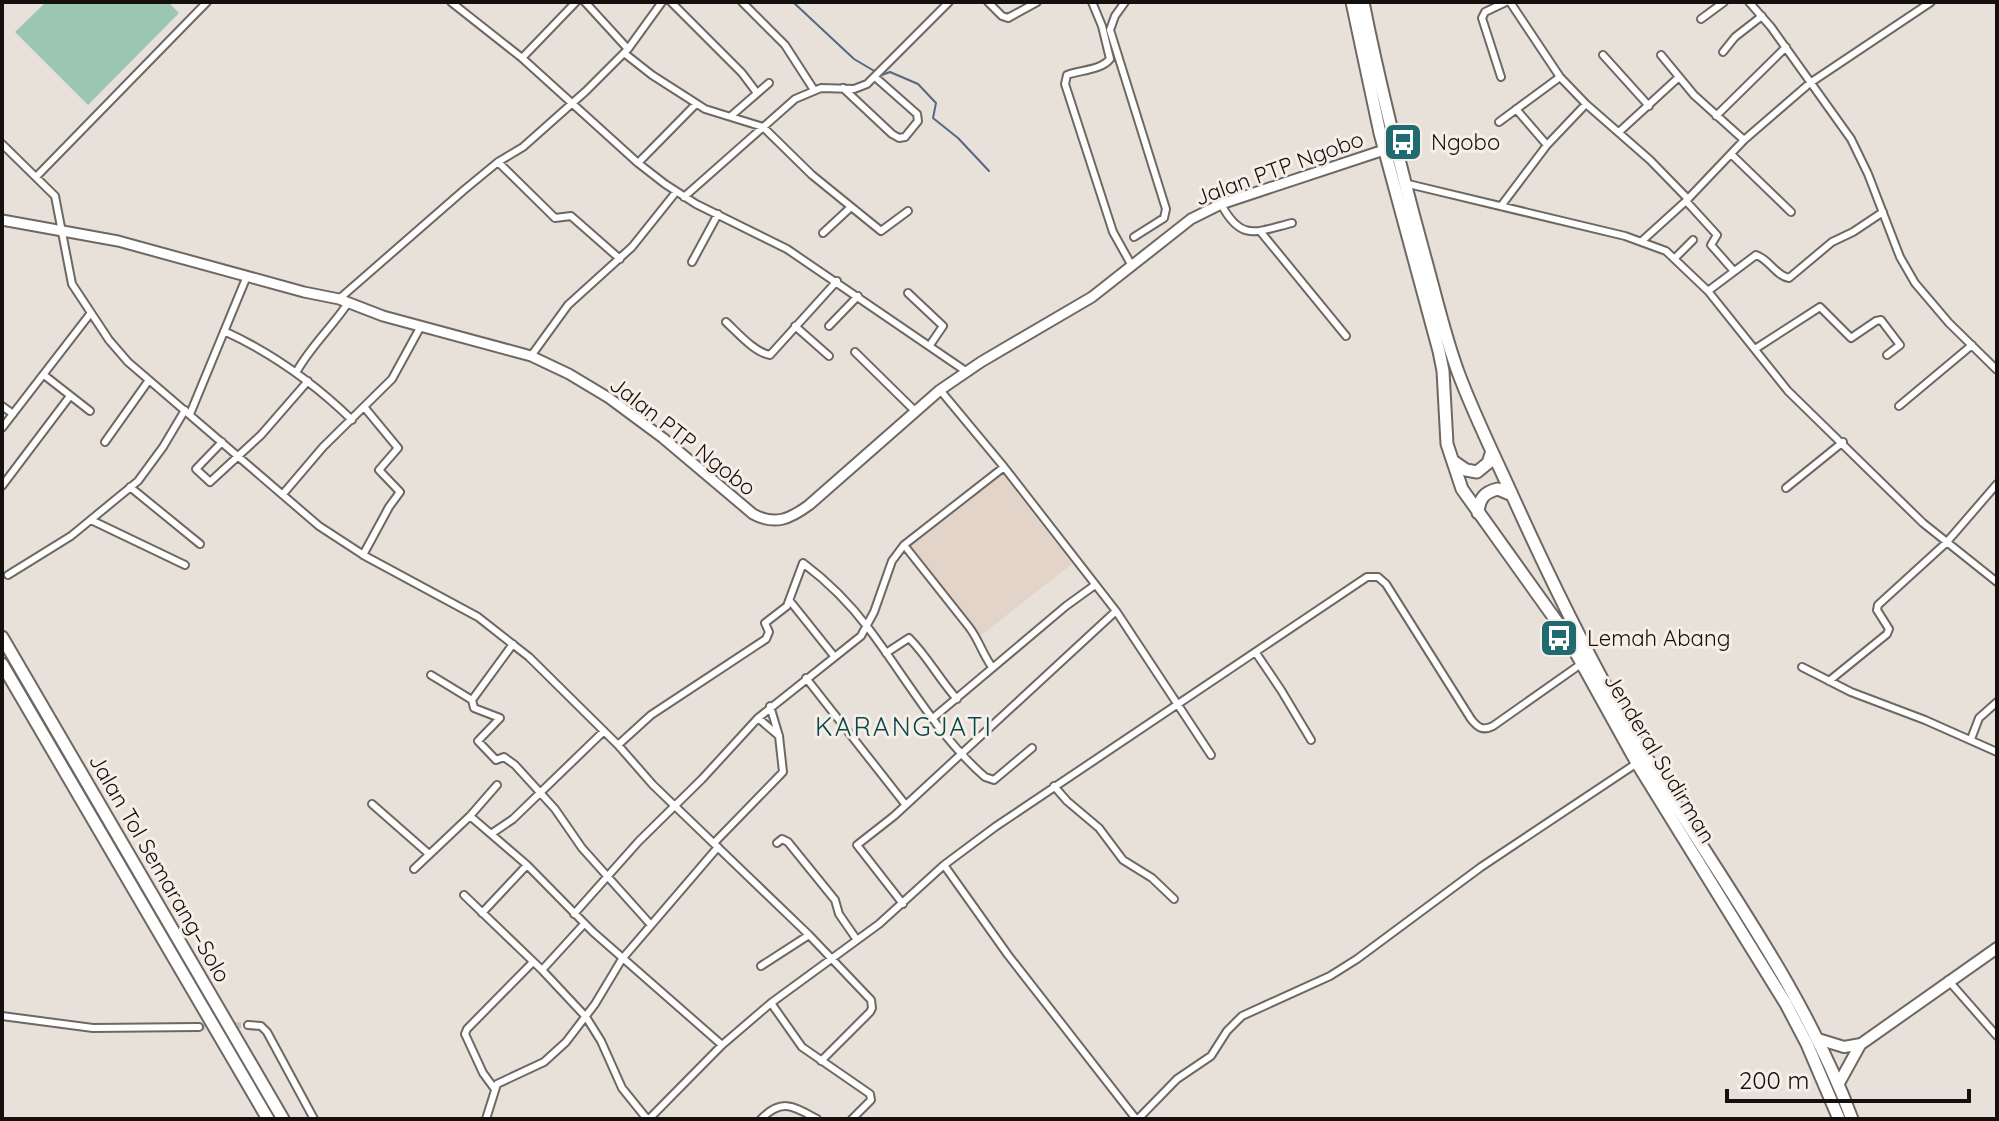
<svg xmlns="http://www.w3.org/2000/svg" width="1999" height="1121" font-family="Quicksand,sans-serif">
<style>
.built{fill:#e2d4c8}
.green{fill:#9bc6b1}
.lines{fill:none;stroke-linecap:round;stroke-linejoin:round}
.stream{stroke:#566881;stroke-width:2}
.street-tunnel{stroke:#c8c2bb;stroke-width:6;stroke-dasharray:6 3;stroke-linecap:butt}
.street-casing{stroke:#6f6862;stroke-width:10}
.secondary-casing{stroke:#6f6862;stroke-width:13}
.primary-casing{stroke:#6f6862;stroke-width:14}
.highway-casing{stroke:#6f6862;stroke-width:15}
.street{stroke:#fff;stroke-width:6}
.secondary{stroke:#fff;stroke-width:9}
.primary{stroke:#fff;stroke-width:10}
.highway{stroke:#fff;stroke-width:11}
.labels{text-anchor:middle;stroke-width:6;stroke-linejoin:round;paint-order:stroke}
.poi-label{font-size:22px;fill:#13100e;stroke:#f6eee7;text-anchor:start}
.street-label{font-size:22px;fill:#13100e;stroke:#f6eee7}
.quarter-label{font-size:26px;letter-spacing:2px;fill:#06484c;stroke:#f6eee7}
</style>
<rect width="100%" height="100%" fill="#e8e1da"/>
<path class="built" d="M1002,473L1072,564L980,636L907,546Z"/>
<path class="green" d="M46,2H168L179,13L88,105L15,32Z"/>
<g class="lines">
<path class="stream" d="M793,2L854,59L876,72
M882,75L890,72L918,84L936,103L933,118L958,138L989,171"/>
<path class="street-tunnel" d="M199,1027L248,1025"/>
<g class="street-casing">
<path id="street" d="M451,2L522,58L638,163L665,184L696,204L787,249L967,372
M585,2L628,49
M671,2L742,73L757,93
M742,2L785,45L814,90
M988,2L1002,16L1008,18L1037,2
M1092,2L1102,26L1110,59C1101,70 1081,70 1067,75L1065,84L1113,232L1132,266
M1125,2L1115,16L1110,30L1166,209L1164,218L1134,237
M1510,2L1560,77
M1749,2L1771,27L1851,139L1868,174L1900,257L1915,283L1949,323L1997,370
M1701,19L1724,2
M1723,52L1735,37L1762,16
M624,53L652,75L705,109L763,127L812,175L881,231L908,211
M1603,55L1649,106
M1661,55L1694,95L1744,140
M522,58L576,2
M1501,77L1482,18L1485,12L1506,2
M843,88L892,134L899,138L905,137L918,121L917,114L875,77
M1516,109L1547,145
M731,116L769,83
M1716,116L1786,47
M1499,122L1560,77L1586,104
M1619,132L1679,77
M2,144L55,196L72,284L109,340L128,362L319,526L365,556L478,617L529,657L618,745L653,785L809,935L871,1000L872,1008L870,1012L821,1061
M1731,154L1791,212
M498,162L555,218L571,216L620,259
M638,163L696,104
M36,177L207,2
M1404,183L1625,236L1666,251L1708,291L1788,391L1923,523L1997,582
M684,197L795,99L821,88L854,89L867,84L949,2
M1686,201L1717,235L1711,245L1733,270
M1221,204C1241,242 1256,232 1292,223
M1501,206L1547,145L1586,104L1650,160L1688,199
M1260,231L1346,336
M823,233L851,207
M1643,240L1686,201L1744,140L1810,83L1931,2
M1675,258L1693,240
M692,262L718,214
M1708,291L1756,255C1769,259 1776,276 1789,278L1832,242L1853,232L1883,212
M908,293L943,326L930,345
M339,299L464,190L498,162L523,147L586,91L628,49L662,2
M726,322C738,333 754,352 770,355L837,281
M795,326L829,356
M829,326L858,296
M224,331C272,353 314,383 352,420
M1755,349L1820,307L1851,338L1876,321L1881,320L1900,345L1887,355
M855,352L915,411
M531,356L568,305L632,247L676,192
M297,371C311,346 332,327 348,303
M44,375L90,411
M940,390L1004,467L1116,611L1211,755
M2,406L13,414
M1899,406L1972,345
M190,414L247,276
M2,428L90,314
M105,442L149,380
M222,442L196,469L210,482L261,435L308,381
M2,486L70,396
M130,487L200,544
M1786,488L1843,442
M283,494L323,447L392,379L421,326
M91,520L185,565
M904,545L969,627C979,640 982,653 992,667
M363,555L389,507L400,492L379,470L398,448L365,408
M8,575L71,536L138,481L163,447L185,410
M790,601L834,656
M513,644L472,700L474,708L500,718L478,741L496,760L504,757L515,765L555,809L582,848L651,925
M886,653L909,638C928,657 939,679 957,699
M1256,653L1281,690L1311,740
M1802,667L1851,692L1925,720L1997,752
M431,675L472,700
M806,678L905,804
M1829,681L1887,634L1889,629L1877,610L1878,605L1946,543L1997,484
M758,718L779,736
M933,718L1066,606L1095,585
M1971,739L1979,718L1997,702
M618,745L651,715L766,639L769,632L765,623L787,606L803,563C827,581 851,605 869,629C906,678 938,736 985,777L994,780L1032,748
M1054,786L1067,801L1099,828L1123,860L1152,878L1174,899
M372,804L429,854
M470,816L497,785
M491,834L513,819L604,731
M714,843L783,772L779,736L770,706
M777,843L782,839L788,842L835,900L839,914L857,940
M944,865L1008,955L1136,1119
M414,869L470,816L527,865L593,932L722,1045
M464,895L542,970L586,1017L601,1041L622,1088L647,1119
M903,904L857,845L894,816L1116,611
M482,913L527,865
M574,914L639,841L702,779L758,718L861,636L874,612L892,561L904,545L1004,467
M761,966L809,935
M542,970L584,924
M1948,980L1997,1036
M771,1003L802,1047L870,1094L871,1100L852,1119
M2,1016L93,1028L199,1027
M248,1025L261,1026L267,1032L314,1119
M494,1088L483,1073L465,1034L467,1029L533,962
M486,1119L497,1084L544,1062L566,1042L595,1004L622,959L718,847
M649,1119L722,1045L771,1003L879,924L944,865L995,827L1367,577H1378L1386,584L1471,719C1478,728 1483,731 1493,726L1581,664
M761,1119C782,1098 793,1106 817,1119
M1138,1119L1177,1079L1211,1056L1227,1031L1242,1016L1330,976L1357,959L1481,867L1637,763"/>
</g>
<g class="secondary-casing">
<path id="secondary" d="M2,220L118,241L304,292L339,299L383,316L531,356L569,374L609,398L663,438L753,514C775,526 790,519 809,505L940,390L981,362L1092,297L1191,219L1221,204L1384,150"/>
</g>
<g class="primary-casing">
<path id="primary" d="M1818,1039L1844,1047L1861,1044L1997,948
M1839,1083L1860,1045"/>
</g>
<g class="highway-casing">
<path id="highway" d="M1352,2L1380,133L1439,351L1443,371L1447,444L1462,489L1565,633L1637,763L1786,1004L1807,1044L1839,1119
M1363,2C1380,87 1401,170 1424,254C1435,293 1444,334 1458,372C1474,415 1494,455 1513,497C1546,570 1581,642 1620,712C1696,849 1797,971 1852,1119
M1453,461L1466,470L1477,472L1488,463L1491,454
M1478,513C1479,499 1484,492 1498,489L1512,495
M2,637L283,1119
M2,664L268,1119"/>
</g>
<use href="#street" class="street"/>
<use href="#secondary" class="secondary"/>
<use href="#primary" class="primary"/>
<use href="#highway" class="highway"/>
</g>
<defs>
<g id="bus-square" transform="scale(2)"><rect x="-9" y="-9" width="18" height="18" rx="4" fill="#1f6b70" stroke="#f6eee7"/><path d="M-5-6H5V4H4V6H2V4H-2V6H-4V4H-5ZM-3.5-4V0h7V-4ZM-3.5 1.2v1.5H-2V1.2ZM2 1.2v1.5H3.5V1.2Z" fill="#fff"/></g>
</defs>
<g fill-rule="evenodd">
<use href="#bus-square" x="1403" y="142"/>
<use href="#bus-square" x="1559" y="638"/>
</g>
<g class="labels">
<g class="poi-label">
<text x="1431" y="150">Ngobo</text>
<text x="1587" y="646">Lemah Abang</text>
</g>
<g class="street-label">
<text transform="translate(1279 168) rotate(-20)" y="8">Jalan PTP Ngobo</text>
<text transform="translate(683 436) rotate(38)" y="8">Jalan PTP Ngobo</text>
<text transform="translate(1660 758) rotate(59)" y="8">Jenderal Sudirman</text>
<text transform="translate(160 868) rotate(60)" y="8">Jalan Tol Semarang–Solo</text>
</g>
<g class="quarter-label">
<text x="904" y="736">KARANGJATI</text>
</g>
</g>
<rect width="1999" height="1121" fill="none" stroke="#13100e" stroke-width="8"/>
<path d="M1727 1089v12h242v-12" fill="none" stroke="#13100e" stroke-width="4"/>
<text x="1739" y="1089" font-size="24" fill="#13100e" stroke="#f6eee7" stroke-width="6" paint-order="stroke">200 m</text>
</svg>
